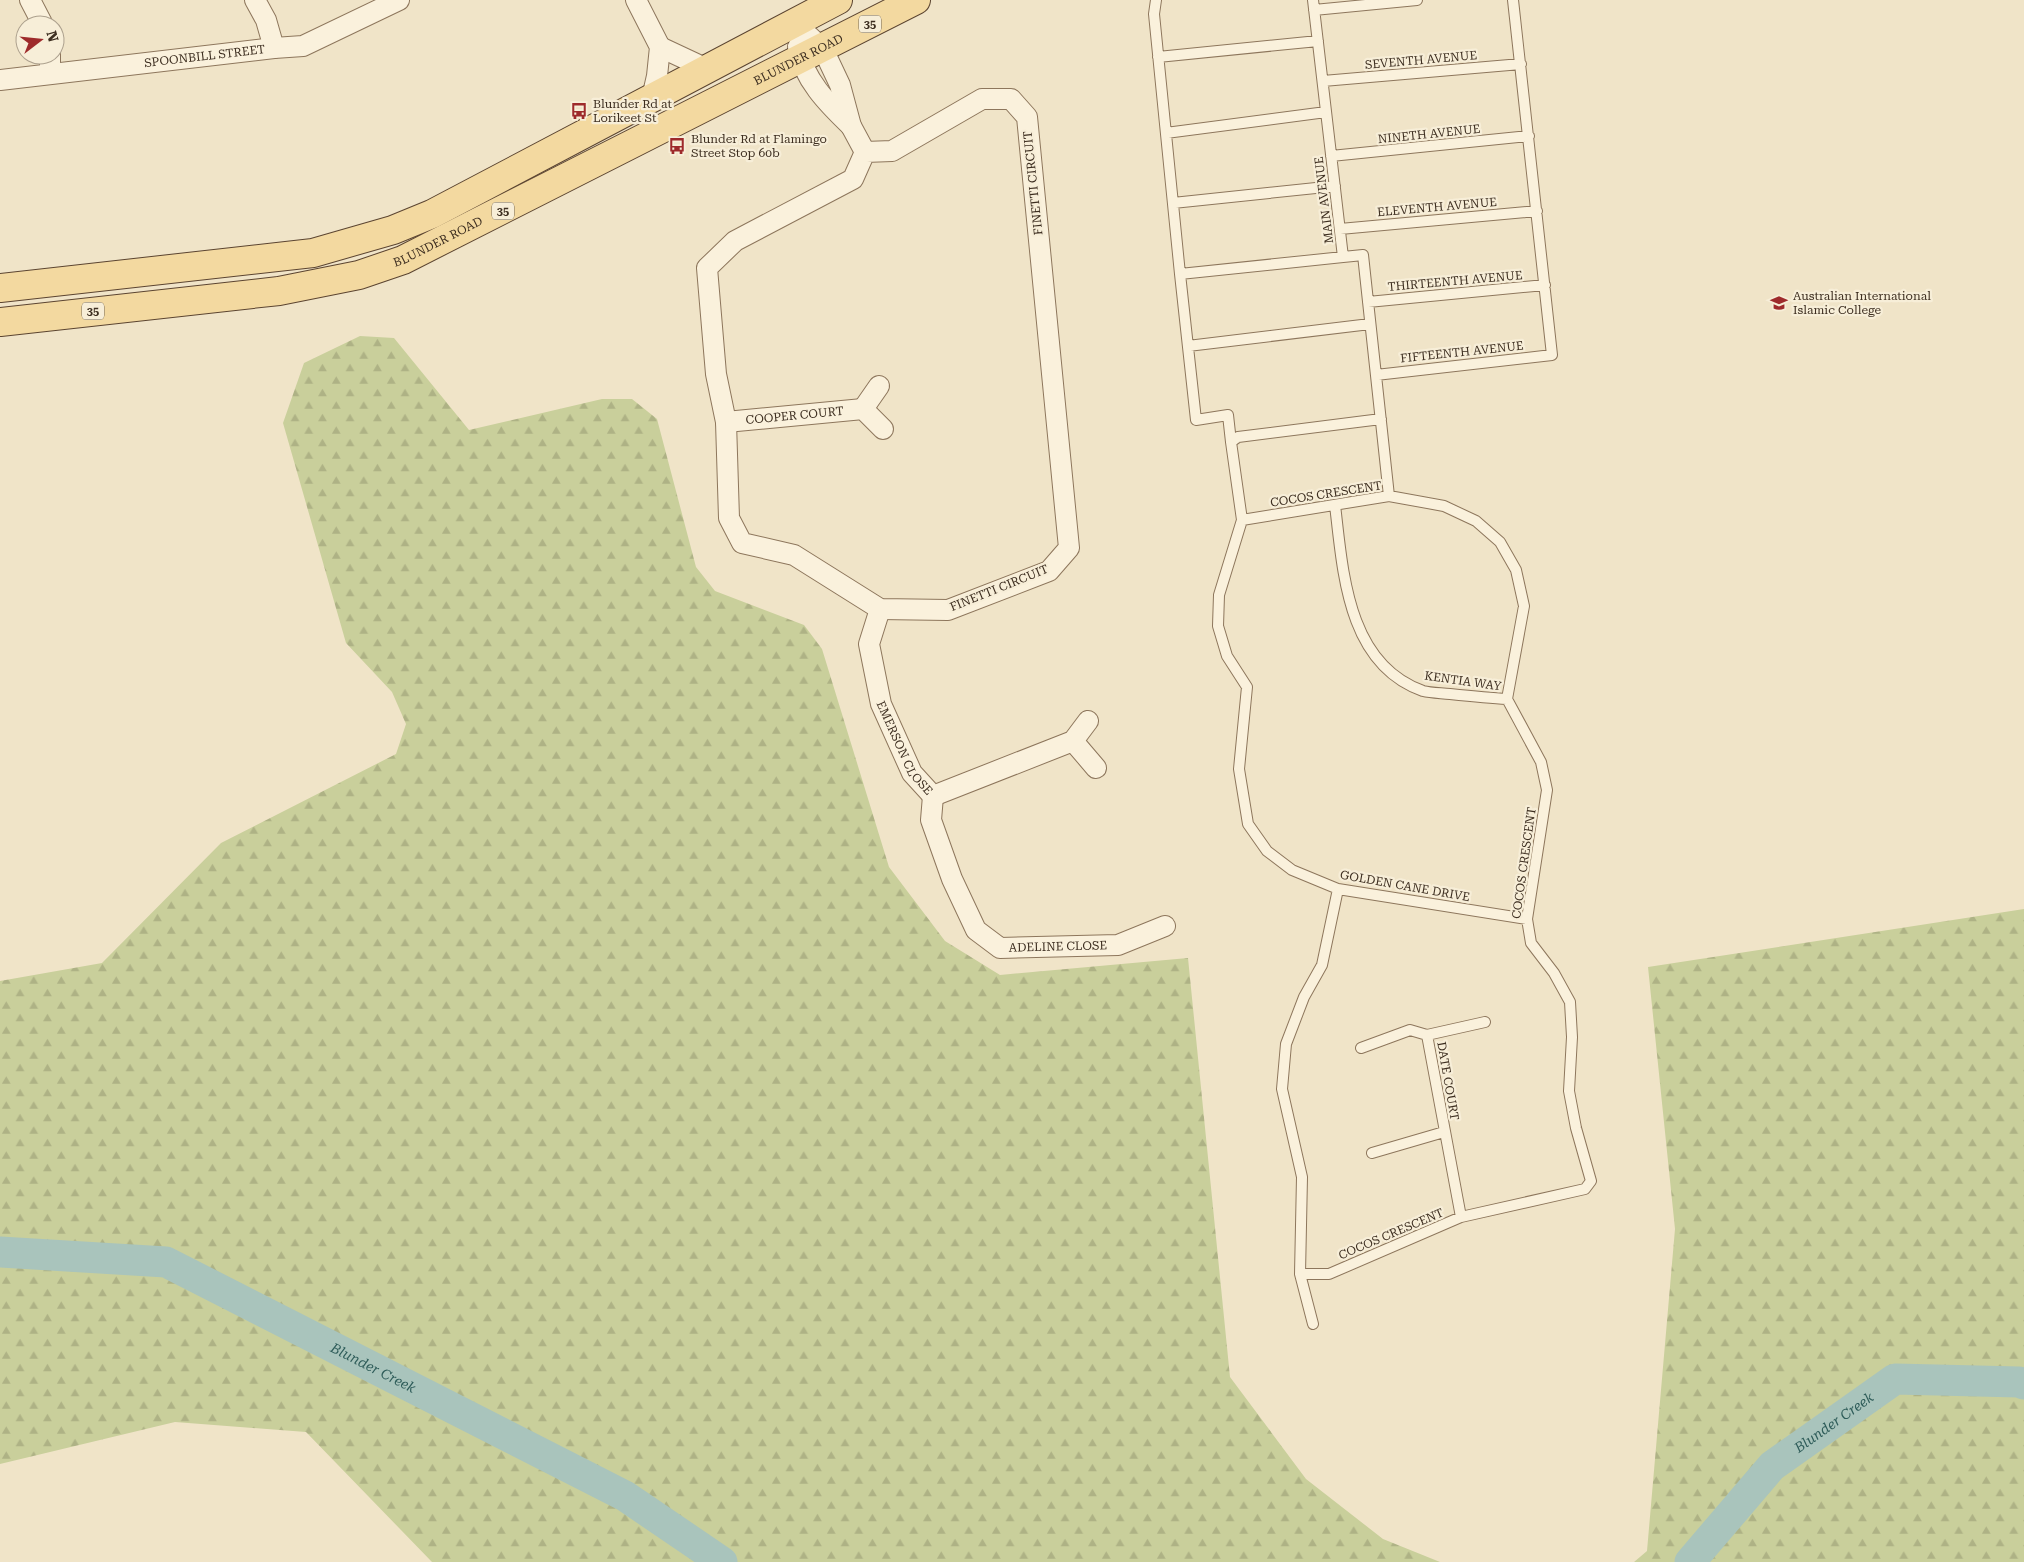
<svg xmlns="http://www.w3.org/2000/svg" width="2024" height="1562" font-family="'Roboto Serif',serif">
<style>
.forest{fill:url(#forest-firs)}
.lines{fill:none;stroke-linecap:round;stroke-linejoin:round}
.river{stroke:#a9c4bc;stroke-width:31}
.lane-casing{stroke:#8d765c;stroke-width:12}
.street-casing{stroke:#8d765c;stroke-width:22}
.primary-casing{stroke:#5b4430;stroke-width:30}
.lane{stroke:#faf1dc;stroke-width:10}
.street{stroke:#faf1dc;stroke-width:20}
.primary{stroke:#f3d9a0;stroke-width:28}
.labels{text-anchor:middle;stroke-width:4.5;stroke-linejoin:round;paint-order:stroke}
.shield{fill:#f7eed8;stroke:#756857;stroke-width:1}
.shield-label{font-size:11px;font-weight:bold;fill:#3d2e20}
.street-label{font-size:12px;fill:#3d2e20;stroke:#f7eed8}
.poi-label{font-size:12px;fill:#3d2e20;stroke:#f7eed8;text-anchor:start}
.water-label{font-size:14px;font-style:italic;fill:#2f5d5a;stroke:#f7eed8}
</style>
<defs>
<pattern id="forest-firs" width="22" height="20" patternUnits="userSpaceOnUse" patternTransform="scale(1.25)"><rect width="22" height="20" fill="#c9cf9b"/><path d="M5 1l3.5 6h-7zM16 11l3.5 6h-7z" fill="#aeb285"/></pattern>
</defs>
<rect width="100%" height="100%" fill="#f0e4c8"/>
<path class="forest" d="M360,336L394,338L469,430L602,399H632L657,419L696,567L715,591L804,625L822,649L889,867L945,941L1000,975L1188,958L1230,1377L1306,1479L1383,1539L1440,1562H432L306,1432L175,1422L0,1464V981L102,963L221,843L396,754L406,724L392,692L346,643L283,423L304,363Z
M2024,909V1562H1634L1647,1551L1675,1229L1648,967Z"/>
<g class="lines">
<g class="river">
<path id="s1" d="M0,1252L166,1262L625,1496L722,1562"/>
<path id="s2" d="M1690,1562L1772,1466L1895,1379L2019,1382L2024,1384"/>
</g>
<g class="lane-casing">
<path id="lane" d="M1156,0L1154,14L1180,274
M1313,0L1343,257L1363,255L1389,496
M1314,10L1417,0
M1158,57L1318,41
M1323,81L1521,64
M1166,133L1326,112
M1331,156L1529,136
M1173,203L1335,186
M1340,229L1537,211
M1368,302L1545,285
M1188,346L1370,324
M1376,375L1552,355L1513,0
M1381,419L1238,437L1231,442L1242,520L1219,595L1218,626L1227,656L1247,687L1239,769L1248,824L1267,851L1292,870L1338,889L1527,919
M1231,442L1228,415L1196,420L1180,274L1343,257
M1335,505C1343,572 1347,664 1423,691C1431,693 1441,693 1450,694C1469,696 1488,698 1507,699
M1242,520L1389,496L1444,506L1476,521L1500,542L1516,570L1524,606L1507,699L1541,762L1547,790L1527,919L1531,943L1554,973L1570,1002L1572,1037L1569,1091L1576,1128L1591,1181L1585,1189L1461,1217L1329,1274H1300
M1427,1035L1461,1217
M1361,1048L1410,1030L1427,1035L1485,1022
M1372,1153L1444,1132
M1313,1324L1300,1274L1302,1177L1282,1089L1286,1044L1304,997L1322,965L1338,889"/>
</g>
<g class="street-casing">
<g id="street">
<path d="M30,0L43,25"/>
<path d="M255,0L266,20L274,48"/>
<path d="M636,0L660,47L657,76L652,98"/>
<path d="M795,23L823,49L840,85L851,126L865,152"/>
<path d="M660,47L707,69"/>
<path d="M798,47C803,79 828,104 851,126"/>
<path d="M50,55V73"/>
<path id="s3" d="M0,80L274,48L303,46L399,0"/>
<path d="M982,99H1011L1027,117L1069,548L1049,571L948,610L880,609L794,555L742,543L729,518L726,422L716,374L707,268L735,241L853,179L865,152L892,151Z"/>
<path d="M863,409L879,386"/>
<path id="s4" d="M726,422L863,409L883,429"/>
<path id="s5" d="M880,609L869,644L881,704L912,773L933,796L1073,741L1088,721"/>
<path d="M1073,741L1096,768"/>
<path id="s6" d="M933,796L931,820L952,879L976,930L1000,948L1118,945L1165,926"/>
</g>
</g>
<g class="primary-casing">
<g id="primary">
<path d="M0,288L313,253L393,230L432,214L838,0"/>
<path id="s7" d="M0,322L279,291L359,275L403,260L916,0"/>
</g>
</g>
<use href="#lane" class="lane"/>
<use href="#street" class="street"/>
<use href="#primary" class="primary"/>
</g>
<defs>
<g id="bus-bare" transform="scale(1.35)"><path d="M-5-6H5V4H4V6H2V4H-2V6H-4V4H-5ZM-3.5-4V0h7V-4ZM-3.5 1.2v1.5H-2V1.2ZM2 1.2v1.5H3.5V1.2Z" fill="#9e2a2b" stroke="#f7eed8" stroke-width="2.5" paint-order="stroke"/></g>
<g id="school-bare" transform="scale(1.35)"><path d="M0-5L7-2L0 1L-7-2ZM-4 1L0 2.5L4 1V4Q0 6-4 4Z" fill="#9e2a2b" stroke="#f7eed8" stroke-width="2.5" paint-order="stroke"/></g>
</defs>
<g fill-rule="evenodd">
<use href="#bus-bare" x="579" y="111"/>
<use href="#bus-bare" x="677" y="146"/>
<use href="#school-bare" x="1779" y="303"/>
</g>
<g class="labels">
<g class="shield">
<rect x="859" y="15.5" width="22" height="17" rx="4"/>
<rect x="492" y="202.5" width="22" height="17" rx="4"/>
<rect x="82" y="302.5" width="22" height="17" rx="4"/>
</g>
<g class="shield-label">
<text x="870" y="28">35</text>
<text x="503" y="215">35</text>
<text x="93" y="315">35</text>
</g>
<g class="street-label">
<text dy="4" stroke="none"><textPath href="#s3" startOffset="206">SPOONBILL STREET</textPath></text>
<text transform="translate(1421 60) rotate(-5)" y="4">SEVENTH AVENUE</text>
<text dy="4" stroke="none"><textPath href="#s7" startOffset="852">BLUNDER ROAD</textPath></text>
<text transform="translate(1429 134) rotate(-6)" y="4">NINETH AVENUE</text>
<text transform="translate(1033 183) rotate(-96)" y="4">FINETTI CIRCUIT</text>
<text transform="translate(1324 200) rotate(-97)" y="4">MAIN AVENUE</text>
<text transform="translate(1437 207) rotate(-5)" y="4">ELEVENTH AVENUE</text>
<text dy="4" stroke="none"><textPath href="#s7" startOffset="448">BLUNDER ROAD</textPath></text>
<text transform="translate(1455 281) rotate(-5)" y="4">THIRTEENTH AVENUE</text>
<text transform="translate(1462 352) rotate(-6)" y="4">FIFTEENTH AVENUE</text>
<text dy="4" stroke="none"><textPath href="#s4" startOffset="69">COOPER COURT</textPath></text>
<text transform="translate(1326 494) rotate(-9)" y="4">COCOS CRESCENT</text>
<text transform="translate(999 588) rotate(-22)" y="4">FINETTI CIRCUIT</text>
<text transform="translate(1463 681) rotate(8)" y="4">KENTIA WAY</text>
<text dy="4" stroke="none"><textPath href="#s5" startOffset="148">EMERSON CLOSE</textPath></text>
<text transform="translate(1524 863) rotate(-82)" y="4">COCOS CRESCENT</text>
<text transform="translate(1405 886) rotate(10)" y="4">GOLDEN CANE DRIVE</text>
<text dy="4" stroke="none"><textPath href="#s6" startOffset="231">ADELINE CLOSE</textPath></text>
<text transform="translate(1448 1081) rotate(80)" y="4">DATE COURT</text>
<text transform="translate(1391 1234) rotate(-23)" y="4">COCOS CRESCENT</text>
</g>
<g class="poi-label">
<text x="593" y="108">Blunder Rd at<tspan x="593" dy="14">Lorikeet St</tspan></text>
<text x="691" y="143">Blunder Rd at Flamingo<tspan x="691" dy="14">Street Stop 60b</tspan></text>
<text x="1793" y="300">Australian International<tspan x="1793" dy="14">Islamic College</tspan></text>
</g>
<g class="water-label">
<text dy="5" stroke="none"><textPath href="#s1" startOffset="399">Blunder Creek</textPath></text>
<text dy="5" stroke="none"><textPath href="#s2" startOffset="202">Blunder Creek</textPath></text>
</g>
</g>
<g transform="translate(40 40) rotate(74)"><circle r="24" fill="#f7eed8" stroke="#ada18e"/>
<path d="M0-4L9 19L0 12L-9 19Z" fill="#9e2a2b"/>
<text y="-8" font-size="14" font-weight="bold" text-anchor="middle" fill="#3d2e20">N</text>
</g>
</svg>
